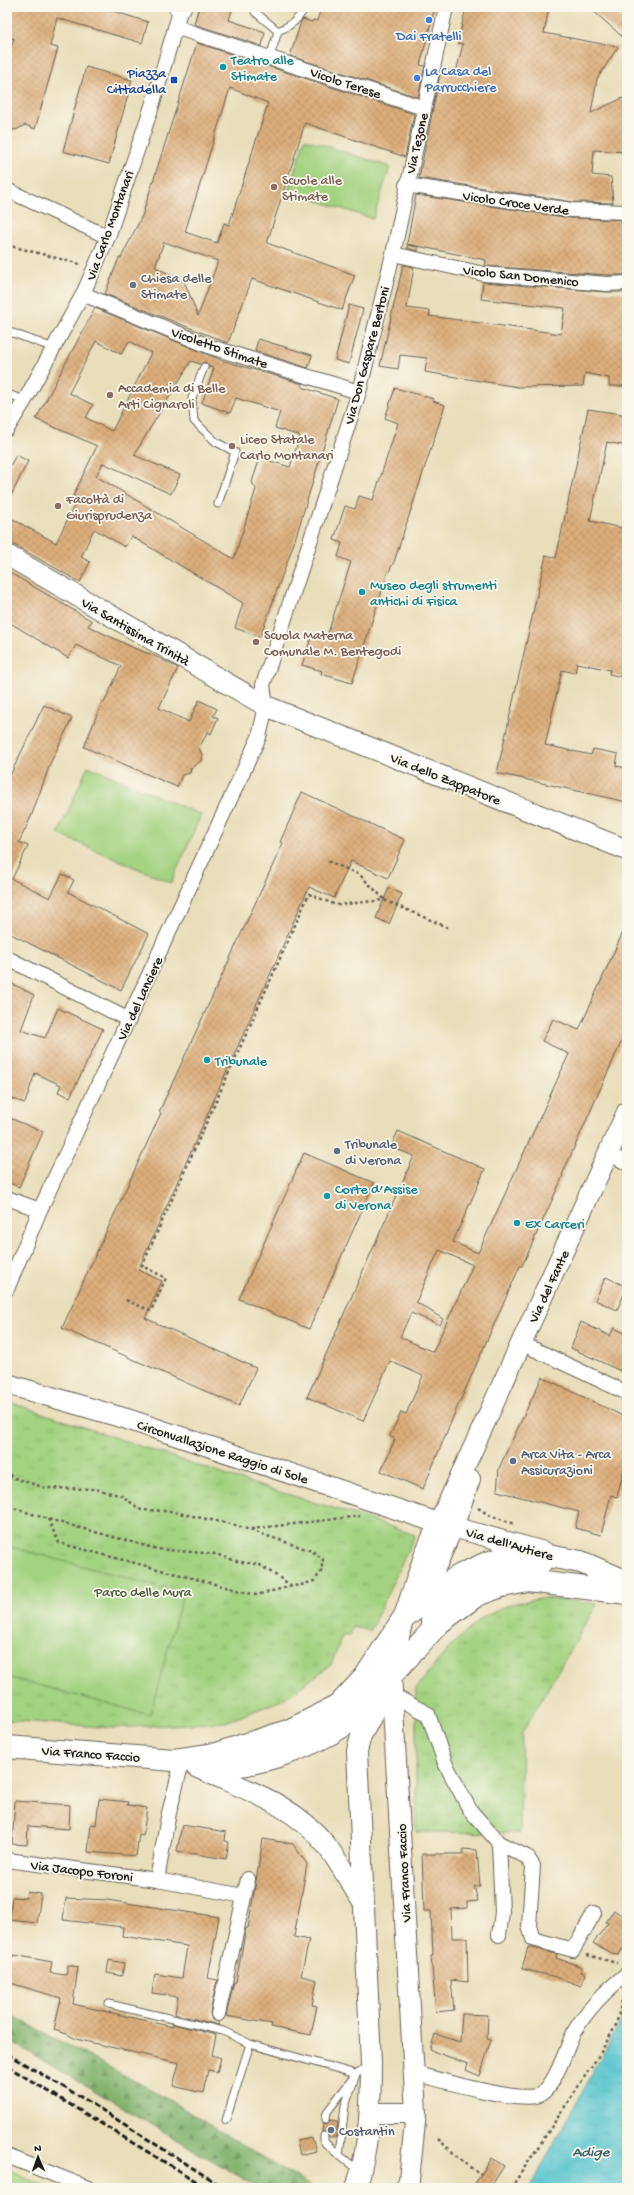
<svg xmlns="http://www.w3.org/2000/svg" width="634" height="2195" font-family="'Gochi Hand',sans-serif">
<style>
.forest{fill:url(#forest-firs);stroke:#4f6845}
.park{fill:url(#park-tufts);stroke:#60774e}
.garden{fill:#a3d280;stroke:#60774e}
.water{fill:url(#water-ripples);stroke:#3a7075}
.building{fill:url(#building-cross-hatch);fill-rule:evenodd}
.lines{fill:none;stroke-linecap:round;stroke-linejoin:round}
.lane-casing{stroke:#646053;stroke-width:9}
.street-casing{stroke:#646053;stroke-width:16}
.secondary-casing{stroke:#646053;stroke-width:22}
.primary-casing{stroke:#646053;stroke-width:24}
.path{stroke:#646053;stroke-width:2.5;stroke-dasharray:3 3;stroke-linecap:butt}
.lane{stroke:#fff;stroke-width:7}
.street{stroke:#fff;stroke-width:14}
.secondary{stroke:#fff;stroke-width:20}
.primary{stroke:#fff;stroke-width:22}
.rail{stroke:#1c1c1c;stroke-width:3;stroke-dasharray:6 3;stroke-linecap:butt}
.shop-dot{fill:#3f7fe0;stroke:#fbf7ec;stroke-width:1.5}
.culture-dot{fill:#0f9aa8;stroke:#fbf7ec;stroke-width:1.5}
.transit-dot{fill:#1a4fb4;stroke:#fbf7ec;stroke-width:1.5}
.education-dot{fill:#8d6e63;stroke:#fbf7ec;stroke-width:1.5}
.worship-dot{fill:#6b7280;stroke:#fbf7ec;stroke-width:1.5}
.service-dot{fill:#5c6f8a;stroke:#fbf7ec;stroke-width:1.5}
.labels{text-anchor:middle;stroke-width:3.5;stroke-linejoin:round;paint-order:stroke}
.shop-label{font-size:14px;fill:#366cbe;stroke:#fbf7ec}
.culture-label{font-size:14px;fill:#0d838f;stroke:#fbf7ec;text-anchor:start}
.transit-label{font-size:14px;fill:#164399;stroke:#fbf7ec;text-anchor:end}
.street-label{font-size:14px;fill:#1c1c1c;stroke:#fbf7ec}
.education-label{font-size:14px;fill:#785e54;stroke:#fbf7ec;text-anchor:start}
.worship-label{font-size:14px;fill:#5b616d;stroke:#fbf7ec;text-anchor:start}
.service-label{font-size:14px;fill:#4e5e75;stroke:#fbf7ec;text-anchor:start}
.park-label{font-size:14px;fill:#4b5c3f;stroke:#fbf7ec}
.water-label{font-size:15px;font-style:italic;fill:#345f63;stroke:#fbf7ec}
</style>
<defs>
<pattern id="forest-firs" width="22" height="20" patternUnits="userSpaceOnUse"><rect width="22" height="20" fill="#82b46e"/><path d="M5 1l3.5 6h-7zM16 11l3.5 6h-7z" fill="#6a925a"/></pattern>
<pattern id="park-tufts" width="24" height="20" patternUnits="userSpaceOnUse"><rect width="24" height="20" fill="#a3d280"/><path d="M3 7l-1-3M5 7V3M7 7l1-3M15 17l-1-3M17 17v-4M19 17l1-3" fill="none" stroke="#8cb46e"/></pattern>
<pattern id="water-ripples" width="26" height="14" patternUnits="userSpaceOnUse"><rect width="26" height="14" fill="#57c4ce"/><path d="M2 4q2-2 4 0t4 0M15 11q2-2 4 0t4 0" fill="none" stroke="#4ba8b0"/></pattern>
<pattern id="building-cross-hatch" width="8" height="8" patternUnits="userSpaceOnUse"><rect width="8" height="8" fill="#dcad7a"/><path d="M0 0l8 8M0 8l8-8" fill="none" stroke="#bc9469"/></pattern>
</defs>
<rect width="100%" height="100%" fill="#fbf7ec"/>
<filter id="ink" filterUnits="userSpaceOnUse"><feTurbulence type="fractalNoise" baseFrequency=".025" numOctaves="2"/><feDisplacementMap in="SourceGraphic" scale="8" xChannelSelector="R" yChannelSelector="G"/><feConvolveMatrix kernelMatrix="1 2 1 2 8 2 1 2 1" color-interpolation-filters="sRGB"/></filter>
<filter id="wash" filterUnits="userSpaceOnUse"><feTurbulence type="fractalNoise" baseFrequency=".012" numOctaves="4" result="noise"/><feDisplacementMap in="SourceGraphic" scale="16" xChannelSelector="R" yChannelSelector="G"/><feGaussianBlur stdDeviation="0.9" result="paint"/><feColorMatrix in="noise" values="0 0 0 0 0 0 0 0 0 0 0 0 0 0 0 0 0 1.4 0 .05"/><feComposite in="paint" operator="in"/></filter>
<g filter="url(#wash)">
<rect width="100%" height="100%" fill="#e9deba"/>
<path class="forest" d="M7,2013L154,2091L313,2188H259L7,2039Z"/>
<path class="park" d="M7,1401L240,1480L353,1514L415,1535L370,1631L353,1627L350,1636L343,1634L331,1665L282,1700L226,1722L112,1728L7,1720Z
M545,1598L597,1604L522,1733L520,1833L416,1832V1688L448,1649L480,1619L510,1604Z"/>
<path class="garden" d="M305,139L390,167L373,219L288,191Z
M88,766L201,815L171,883L58,834Z
M7,1546L183,1593L150,1715L7,1677Z
M7,2168L48,2188H7Z"/>
<path class="water" d="M627,2010V2188H530Z"/>
<g id="blocks">
<path class="building" d="M7,7H100L148,22L142,43L57,18L50,46L58,48L35,129L25,125L16,130L7,129V62L14,38L7,39Z
M199,7H233L229,20L265,32L262,46L194,24Z
M321,7H435L420,65L425,66L418,97L290,56L301,22L303,19L312,22L313,20L317,21Z
M466,7H549L544,33L618,47L597,79L591,113L627,96V135L625,152L594,150L592,175L611,177L613,203L573,202L419,178L441,69L456,72L463,44L458,43Z
M589,7H627V41Z
M197,43L414,114L405,157L305,123L267,243L355,275L342,310L252,279L228,343L105,294L119,258H121L142,216ZM230,88L268,103L229,225L224,223L217,243L185,232ZM164,242L218,261L198,316L184,281L155,267Z
M86,67L132,80L109,164L63,151Z
M416,195L571,218L627,220V275H607L485,266L486,260L407,244Z
M407,245L418,247V251L407,248Z
M403,265L414,267L407,308L430,311L429,316L561,334L565,308L481,299L483,282L606,292H627V386H609V378L585,373L583,386L518,387L425,372L427,358L400,355L398,369L380,366Z
M349,305L363,309L349,364L335,360Z
M95,308L221,360L303,384L302,387L338,399L294,543L260,637L235,628L243,603L131,536L125,547L94,529L81,557L90,562L80,582L7,541V516L56,543L78,498L73,496L97,446L36,419ZM96,341L121,354L129,341L151,353L112,431L86,418L93,405L69,393ZM191,361L200,364L205,362L209,367L214,368L202,403L230,413L236,398L280,412L275,428L300,436L290,467L260,458L252,482L256,489L234,559L96,476L103,463L171,494L180,475L134,455Z
M258,339L312,355L308,368L255,351Z
M395,388L434,399L433,401L445,405L394,562L387,575L352,683L321,674L322,671L302,665L312,635L326,639L351,562L338,557L342,543L334,540L345,506L355,509L359,496L373,500L398,423L385,418Z
M588,409L627,415V446L607,442L590,521L627,529V678L609,674L610,670L577,663L575,673L562,670L545,745L591,755L593,749L618,754L616,766L627,768V802L497,773L546,555L556,558Z
M16,455L28,461L7,504V472Z
M7,571L92,621L88,626L136,649L153,655L178,668L159,708L189,722L199,700L217,709L213,716L218,718L211,734L208,732L199,748L202,755L201,761L191,768L190,773L182,775L177,787L84,747L102,702L104,703L121,666L76,645L68,658L7,621Z
M44,705L72,718L50,764L31,817L19,842L28,846L12,879L50,898L62,874L74,880L68,892L149,934L121,990L7,932V782Z
M302,792L405,840L388,878L351,861L334,898L309,887L138,1270L162,1281L145,1318L256,1368L239,1406L62,1328L161,1113L159,1112L283,843L280,842Z
M389,888L402,894L389,924L376,918Z
M627,923V1029L562,1175L563,1176L522,1266H520L453,1417L423,1489L381,1471L395,1439L390,1436L401,1412L406,1414L423,1376L390,1361L363,1421L307,1397L414,1156L391,1147L398,1131L485,1169L453,1242L478,1253L569,1054L542,1041L553,1019L579,1030ZM439,1250L473,1265L433,1352L400,1337L411,1313L440,1325L443,1319L416,1302Z
M7,981L34,995L21,1030L45,1038L58,1008L103,1029L70,1097L58,1092L61,1085L35,1073L25,1103L7,1097Z
M12,1119L43,1132L19,1187L7,1182V1148L11,1137L7,1136V1132Z
M304,1153L374,1183L309,1329L239,1299Z
M606,1277L627,1287L617,1310L595,1300Z
M581,1322L610,1336L614,1328L627,1334V1374L571,1348Z
M542,1377L627,1418V1457L617,1497L611,1495L601,1535L575,1528L579,1512L497,1491L499,1468Z
M99,1799L128,1802L127,1805L147,1808L143,1835L139,1834L136,1856L88,1852L91,1824L96,1825Z
M15,1801L70,1805L69,1829L28,1826L27,1845L12,1844Z
M182,1825L226,1832L225,1841L229,1842L226,1859L177,1851Z
M263,1839L293,1844L307,1864L294,1937L309,1940L301,1976L317,1980L312,2005L317,2006L311,2035L271,2027L272,2024L226,2016L234,1982H236L246,1928H248Z
M463,1849L477,1850L480,1886H474L478,1901L467,1902V1908L451,1909L452,1938H467L468,1982L451,1980L454,2010L436,2012L431,1956H433L431,1911H424L422,1854H463Z
M27,1892L41,1894L37,1923L9,1920L12,1897L26,1898Z
M66,1898L107,1900L219,1917L208,1978L217,1980L210,2013L212,2020L219,2022V2025L175,2014L178,1997L152,1993L155,1974L182,1978L187,1946L122,1936L123,1927L63,1920Z
M614,1910L627,1919V1943L619,1954L611,1953L593,1943L608,1923L606,1922Z
M528,1947L557,1954L556,1958L582,1967L581,1972L586,1974L581,1986L556,1977L522,1969Z
M14,1955L52,1962L50,1973L66,1975L68,1965L78,1967L73,2004L173,2027V2024L216,2035L212,2055L221,2058L217,2072L208,2070L203,2093L173,2086L179,2063L76,2039L67,2034L54,2030L61,1998L7,1982V1956L13,1957Z
M109,1960L124,1963L122,1976L107,1973Z
M462,2014L488,2015L487,2038L491,2039L480,2076L466,2070L468,2064L430,2050L435,2034L460,2042Z
M331,2120L338,2121L336,2137H329L327,2132H322L323,2123L327,2124Z
M312,2138L316,2151L300,2155L297,2141Z
M492,2158L504,2166L490,2188H472Z"/>
</g>
</g>
<g filter="url(#ink)">
<use href="#blocks" fill-opacity="0" stroke="#646053" stroke-width="1"/>
<g class="lines">
<g class="lane-casing">
<path id="lane" d="M255,12L278,31L270,57
M278,31C292,25 298,20 305,7
M7,331L54,348
M204,367L192,398L194,421L216,442L235,452L218,504
M7,394L25,400
M109,2004L223,2031L250,2044
M226,2120L250,2044L356,2074L327,2112L326,2119
M324,2136V2142L339,2155
M359,2171L339,2155L345,2106L356,2074L368,2066"/>
</g>
<g class="street-casing">
<path id="street" d="M175,27L424,108
M406,185L572,210L627,212
M7,190L108,237
M393,254L484,274L607,284L627,283
M83,294L211,347L359,392
M7,429L25,400L83,294L108,237L152,106L181,8
M7,958L129,1020
M609,1154L627,1163
M7,1198L40,1210
M7,1289L40,1210L259,737L266,706L263,685L359,392L393,254L446,7
M521,1343L627,1393
M400,1699L428,1714L445,1763L470,1810L499,1843L502,1912L499,1935
M499,1843L527,1857L533,1866L529,1926L533,1939L573,1950L594,1913
M7,1860L157,1880L244,1896
M157,1880L168,1817L182,1762
M218,2014L248,1879
M414,2073C440,2080 512,2101 536,2096C554,2092 566,2048 574,2032C588,2008 606,1990 627,1974
M7,2156L88,2188"/>
</g>
<g class="secondary-casing">
<path id="secondary" d="M179,7H181
M7,555L266,706L627,850
M7,1384L127,1419L438,1523
M453,1527L544,1552
M418,1607L453,1527L470,1479
M431,1621C463,1584 493,1567 542,1563
M196,1767C242,1789 292,1802 326,1845C340,1863 351,1884 364,1904
M371,2113H416
M356,2188C369,2148 371,2105 371,2063L357,1751L361,1736L387,1687
M406,2188L409,2180L416,2113L391,1673L403,1619L426,1551L627,1112"/>
</g>
<g class="primary-casing">
<path id="primary" d="M7,1747L174,1760L216,1754L288,1731L338,1706L365,1677L403,1619L441,1587L461,1575L487,1563L510,1556L543,1555L581,1562L627,1582
M199,1766C247,1772 310,1749 349,1722L439,1623L477,1595L502,1586L528,1581L627,1593"/>
</g>
<path class="path" d="M7,245L80,264
M328,861L360,875L384,899
M126,1300L151,1311L166,1278L142,1266L309,894L336,905L384,900L449,928
M7,1469L11,1477L46,1488L96,1489L122,1496L141,1510L169,1511L235,1525L312,1551L323,1559L321,1572L314,1581L301,1585L292,1586L260,1565L236,1561L216,1554L157,1549L48,1519L7,1506
M7,1484L11,1477
M478,1508L489,1515L515,1524
M48,1519L59,1543L256,1595L292,1586
M251,1529L360,1516
M587,1955L617,1963
M438,2139L468,2166L481,2174
M511,2188L601,2052L616,2025L623,1997"/>
<use href="#lane" class="lane"/>
<use href="#street" class="street"/>
<use href="#secondary" class="secondary"/>
<use href="#primary" class="primary"/>
<path class="rail" d="M7,2054L91,2103L224,2188
M7,2066L207,2188"/>
</g>
</g>
<g class="shop-dot">
<circle cx="429" cy="20" r="4"/>
<circle cx="417" cy="78" r="4"/>
</g>
<g class="culture-dot">
<circle cx="223" cy="67" r="4"/>
<circle cx="362" cy="592" r="4"/>
<circle cx="207" cy="1060" r="4"/>
<circle cx="327" cy="1196" r="4"/>
<circle cx="517" cy="1223" r="4"/>
</g>
<rect class="transit-dot" x="170" y="76" width="8" height="8" rx="2"/>
<g class="education-dot">
<circle cx="274" cy="187" r="4"/>
<circle cx="110" cy="395" r="4"/>
<circle cx="232" cy="446" r="4"/>
<circle cx="58" cy="506" r="4"/>
<circle cx="256" cy="642" r="4"/>
</g>
<circle class="worship-dot" cx="133" cy="285" r="4"/>
<g class="service-dot">
<circle cx="337" cy="1151" r="4"/>
<circle cx="513" cy="1461" r="4"/>
<circle cx="331" cy="2130" r="4"/>
</g>
<g class="labels">
<g class="shop-label">
<text x="429" y="40">Dai Fratelli</text>
<text x="425" y="75" text-anchor="start">La Casa del<tspan x="425" dy="16">Parrucchiere</tspan></text>
</g>
<g class="culture-label">
<text x="231" y="64">Teatro alle<tspan x="231" dy="16">Stimate</tspan></text>
<text x="370" y="589">Museo degli strumenti<tspan x="370" dy="16">antichi di Fisica</tspan></text>
<text x="215" y="1065">Tribunale</text>
<text x="335" y="1193">Corte d’Assise<tspan x="335" dy="16">di Verona</tspan></text>
<text x="525" y="1228">Ex Carceri</text>
</g>
<g class="transit-label">
<text x="166" y="77">Piazza<tspan x="166" dy="16">Cittadella</tspan></text>
</g>
<g class="street-label">
<text transform="translate(346 82) rotate(18)" y="5">Vicolo Terese</text>
<text transform="translate(416 143) rotate(-77)" y="5">Via Tezone</text>
<text transform="translate(516 202) rotate(8)" y="5">Vicolo Croce Verde</text>
<text transform="translate(109 225) rotate(-70)" y="5">Via Carlo Montanari</text>
<text transform="translate(521 275) rotate(6)" y="5">Vicolo San Domenico</text>
<text transform="translate(220 347) rotate(19)" y="5">Vicoletto Stimate</text>
<text transform="translate(366 355) rotate(-75)" y="5">Via Don Gaspare Bertoni</text>
<text transform="translate(136 631) rotate(30)" y="5">Via Santissima Trinità</text>
<text transform="translate(446 778) rotate(22)" y="5">Via dello Zappatore</text>
<text transform="translate(139 998) rotate(-65)" y="5">Via del Lanciere</text>
<text transform="translate(548 1286) rotate(-65)" y="5">Via del Fante</text>
<text transform="translate(223 1451) rotate(18)" y="5">Circonvallazione Raggio di Sole</text>
<text transform="translate(510 1543) rotate(16)" y="5">Via dell'Autiere</text>
<text transform="translate(91 1753) rotate(4)" y="5">Via Franco Faccio</text>
<text transform="translate(82 1870) rotate(7)" y="5">Via Jacopo Foroni</text>
<text transform="translate(403 1873) rotate(-93)" y="5">Via Franco Faccio</text>
</g>
<g class="education-label">
<text x="282" y="184">Scuole alle<tspan x="282" dy="16">Stimate</tspan></text>
<text x="118" y="392">Accademia di Belle<tspan x="118" dy="16">Arti Cignaroli</tspan></text>
<text x="240" y="443">Liceo Statale<tspan x="240" dy="16">Carlo Montanari</tspan></text>
<text x="66" y="503">Facoltà di<tspan x="66" dy="16">Giurisprudenza</tspan></text>
<text x="264" y="639">Scuola Materna<tspan x="264" dy="16">Comunale M. Bentegodi</tspan></text>
</g>
<g class="worship-label">
<text x="141" y="282">Chiesa delle<tspan x="141" dy="16">Stimate</tspan></text>
</g>
<g class="service-label">
<text x="345" y="1148">Tribunale<tspan x="345" dy="16">di Verona</tspan></text>
<text x="521" y="1458">Arca Vita - Arca<tspan x="521" dy="16">Assicurazioni</tspan></text>
<text x="339" y="2135">Costantin</text>
</g>
<g class="park-label">
<text x="143" y="1596">Parco delle Mura</text>
</g>
<g class="water-label">
<text x="591" y="2156">Adige</text>
</g>
</g>
<rect width="634" height="2195" fill="none" stroke="#fbf7ec" stroke-width="24"/>
<g transform="translate(38 2157) rotate(358)" stroke="#fbf7ec" stroke-width="3" paint-order="stroke">
<path d="M0-3L7 15L0 10L-7 15Z" fill="#1c1c1c"/>
<text y="-6" font-size="11" font-weight="bold" text-anchor="middle" fill="#1c1c1c">N</text>
</g>
</svg>
